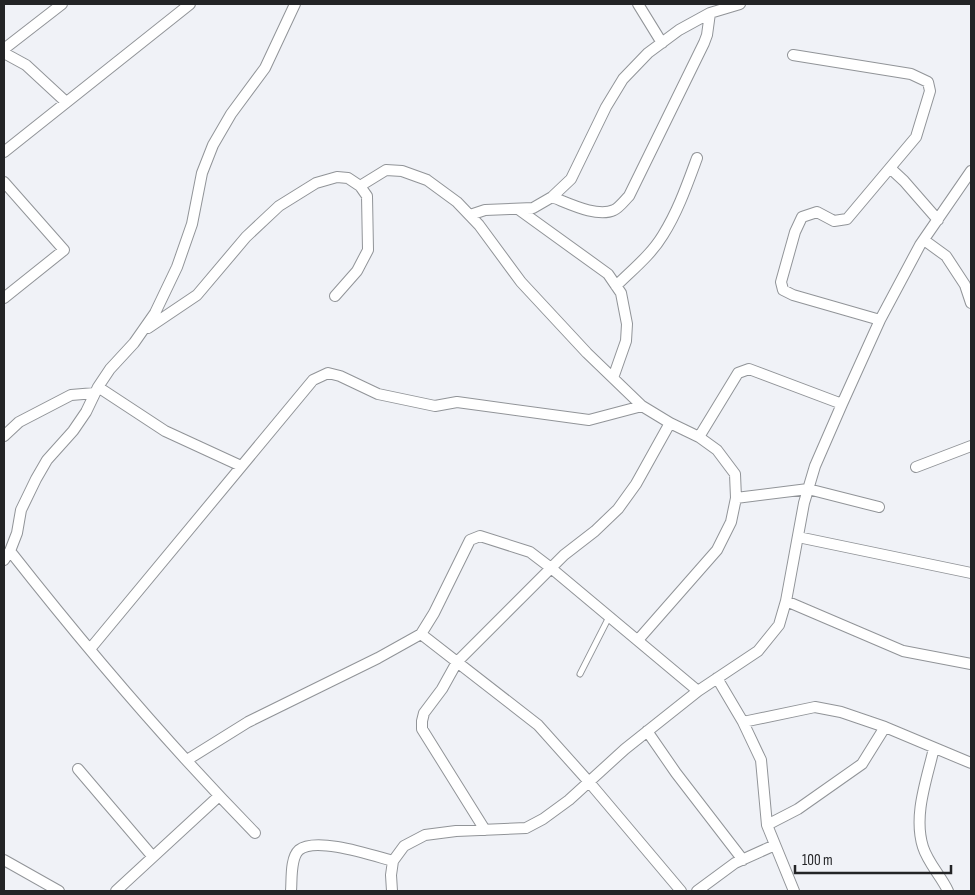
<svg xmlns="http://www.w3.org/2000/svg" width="975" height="895" font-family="'Sofia Sans Condensed',sans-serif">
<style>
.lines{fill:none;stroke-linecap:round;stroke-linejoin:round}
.service-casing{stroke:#919498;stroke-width:7}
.minor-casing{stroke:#919498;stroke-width:12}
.service{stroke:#fff;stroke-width:5}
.minor{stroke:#fff;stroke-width:10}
</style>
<rect width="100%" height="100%" fill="#f0f2f7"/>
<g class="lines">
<g class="service-casing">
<path id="service" d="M580,674L609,617"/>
</g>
<g class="minor-casing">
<path id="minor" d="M638,4L662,43
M4,49L62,4
M4,53L26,65L66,102
M793,55L911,74L928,82L930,91L916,137L847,219L834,221L817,212L802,217L795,232L781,282L783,290L793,295L880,320
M4,152L190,4
M890,168L904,181L938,220
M4,182L64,250L4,298
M360,186L386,170L402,171L427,180L457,202L479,225L521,282L587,353L642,406L670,423L699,437L717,450L735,474L736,498L731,522L717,550L638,640
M552,197C568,203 597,218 614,210C619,208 625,200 629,196L704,43L707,35L710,13
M518,209L608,274L621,293L627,324L626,341L613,378
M470,215L485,210L533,208L552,197L571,179L606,107L623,79L648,53L679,30L710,13L740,4
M924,240L946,256L965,285L971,303
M616,286C632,270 651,255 663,235C678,211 687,185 697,158
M148,328L197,295L246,237L279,206L316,183L337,177L348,178L360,186L367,196L368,250L357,271L335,296
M98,387L165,431L241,466
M4,436L19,422L71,395L95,393
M699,437L738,373L749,369L842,404
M916,467L971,446
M736,498L808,489L879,507
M798,537L971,573
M10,551C87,649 168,744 255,833
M4,560L10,551L17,533L21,510L36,479L47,460L73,431L86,412L98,387L110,369L134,343L155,313L177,267L192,224L202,173L213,145L231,114L265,68L295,4
M786,601L903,651L971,664
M421,634L538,725L589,782L681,891
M90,649L313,380L328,373L340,376L378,394L435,406L457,402L589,420L642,406
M717,678L743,722L761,760L767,825L794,891
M743,722L815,707L841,712L885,727L971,763
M647,731L676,773L743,860
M934,748C927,779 913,815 923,847C928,863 941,876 948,891
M187,760L248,722L378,658L421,634L434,613L470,540L480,536L530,552L551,568L698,691
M78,769L153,857
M767,825L798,809L862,764L885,727
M485,830L422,729V721L424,713L442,689L457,662L564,555L595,531L618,509L636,484L670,423
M4,860L59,891
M116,891L219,796
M291,891C292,880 290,858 299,850C316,836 374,856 393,861
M392,891L391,875L393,861L404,846L425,835L456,831L526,828L543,819L569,800L625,749L698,691L758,651L779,625L786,601L804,503L815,466L842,404L880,320L920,245L971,171
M697,891L735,863L775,845"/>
</g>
<use href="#service" class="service"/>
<use href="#minor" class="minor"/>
</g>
<rect width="975" height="895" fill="none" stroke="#232426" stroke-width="10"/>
<path d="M795 865v8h156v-8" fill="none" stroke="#232426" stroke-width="2.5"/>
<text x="802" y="865" font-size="15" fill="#232426" stroke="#f0f2f7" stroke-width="4" paint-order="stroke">100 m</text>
</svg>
